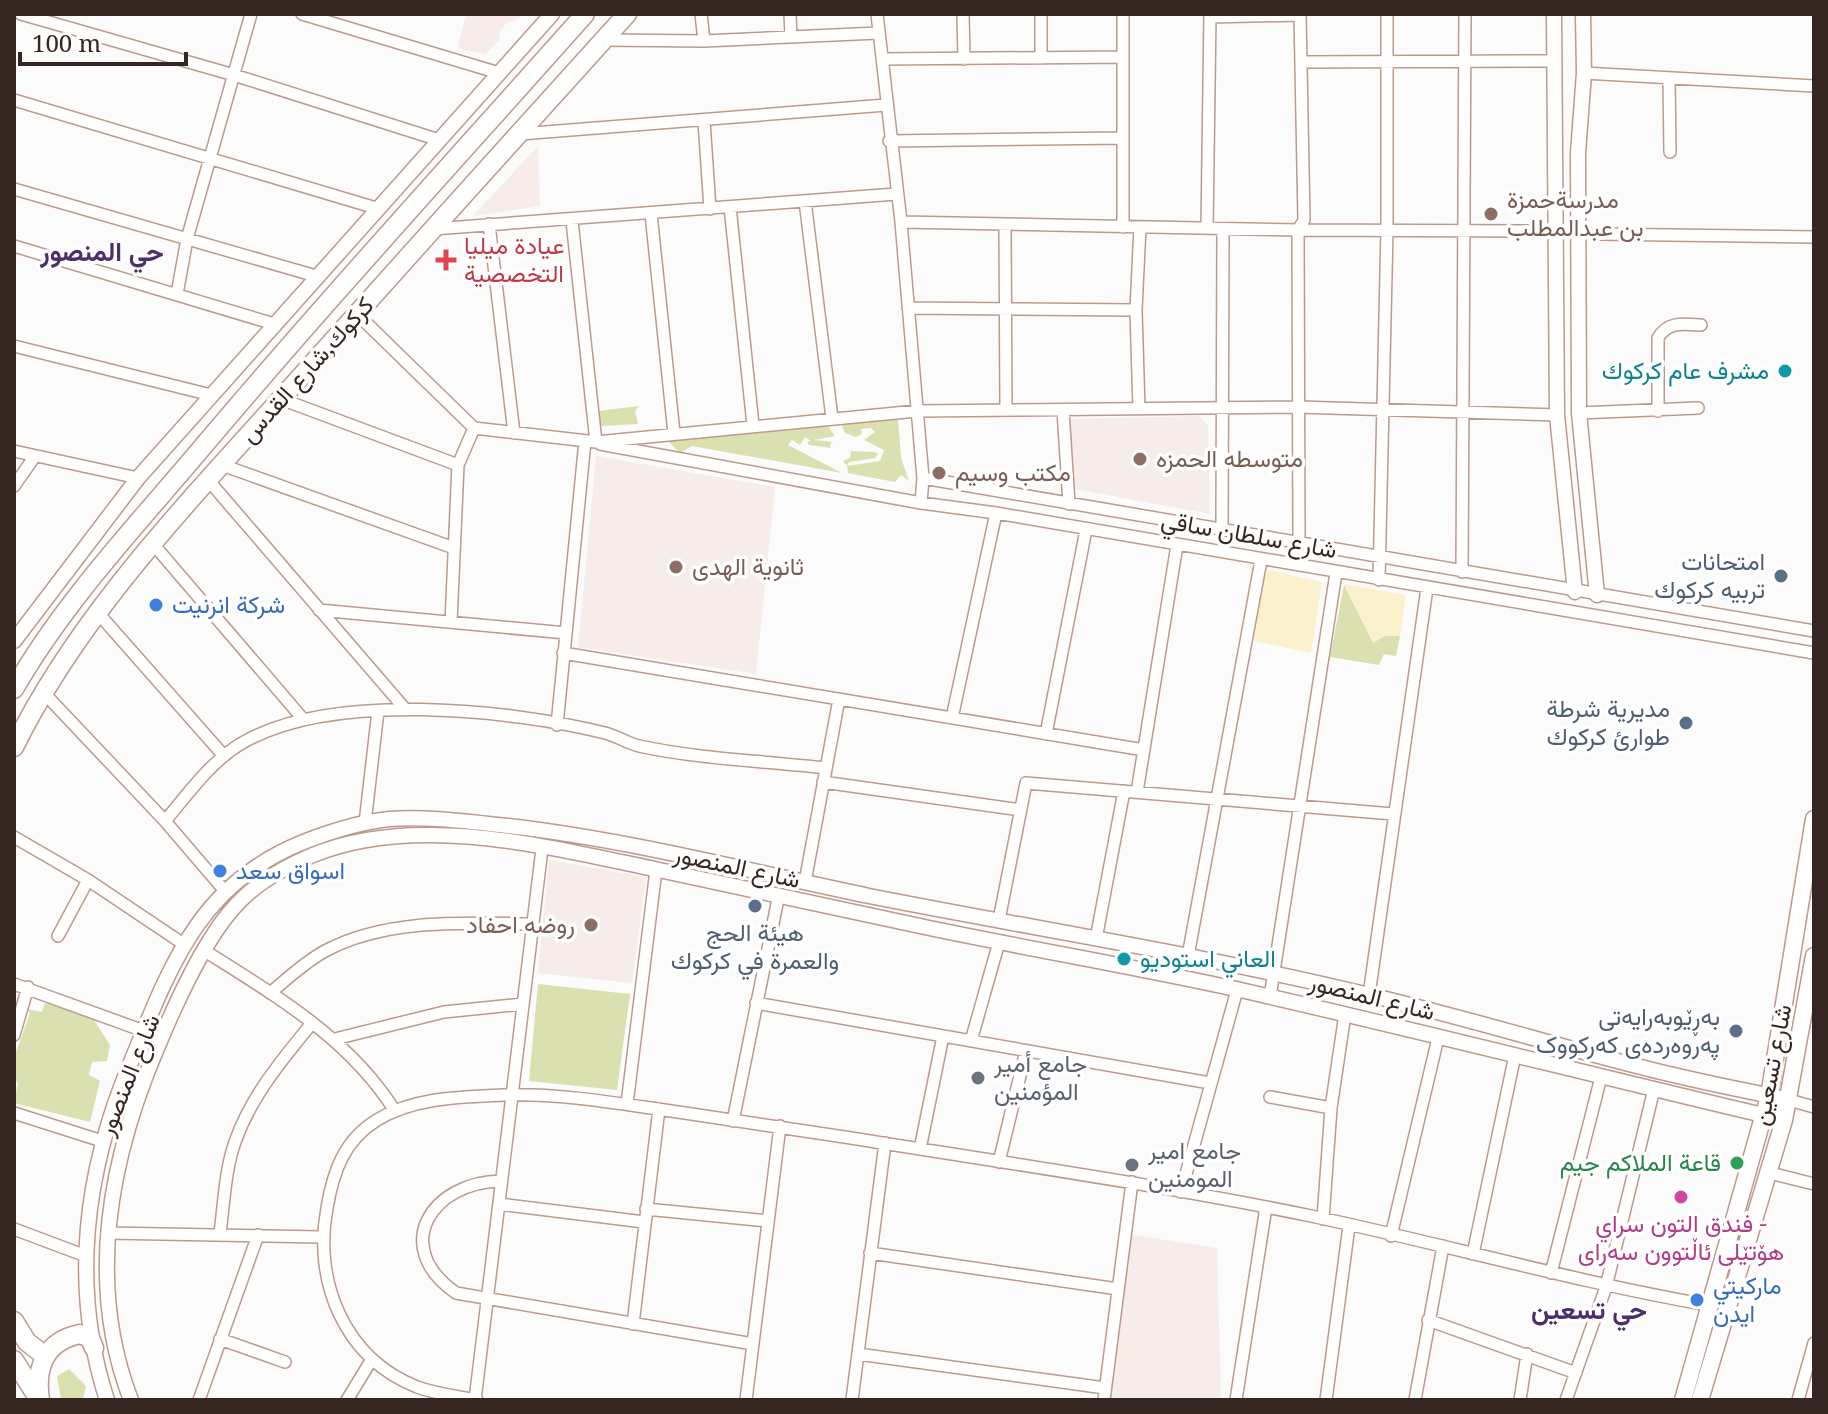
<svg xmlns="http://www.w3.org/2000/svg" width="1828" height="1414" font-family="'Noto Serif',Vazirmatn,serif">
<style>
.built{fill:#f6ece9}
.green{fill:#dbe0b0}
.sand{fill:#fbf1cc}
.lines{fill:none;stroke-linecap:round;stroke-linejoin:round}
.minor-casing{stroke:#bf998b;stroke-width:14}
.tertiary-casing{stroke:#bf998b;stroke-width:17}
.secondary-casing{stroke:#bf998b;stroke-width:19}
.primary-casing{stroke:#bf998b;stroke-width:21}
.minor{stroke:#fff;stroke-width:11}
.tertiary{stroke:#fff;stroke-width:14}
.secondary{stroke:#fff;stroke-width:16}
.primary{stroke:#fff;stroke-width:18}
.education-dot{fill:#8d6e63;stroke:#fff;stroke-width:3}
.health-dot{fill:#e0444e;stroke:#fff;stroke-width:3}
.culture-dot{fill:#0f9aa8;stroke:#fff;stroke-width:3}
.service-dot{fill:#5c6f8a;stroke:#fff;stroke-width:3}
.shop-dot{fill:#3f7fe0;stroke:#fff;stroke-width:3}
.worship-dot{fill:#6b7280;stroke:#fff;stroke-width:3}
.leisure-dot{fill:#2e9e5b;stroke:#fff;stroke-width:3}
.hotel-dot{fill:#d1479c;stroke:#fff;stroke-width:3}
.labels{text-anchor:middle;stroke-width:7;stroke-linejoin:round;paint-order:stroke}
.education-label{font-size:24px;fill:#785e54;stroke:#fff;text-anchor:start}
.health-label{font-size:24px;fill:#be3a42;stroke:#fff;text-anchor:start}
.street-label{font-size:24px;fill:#352621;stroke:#fff}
.culture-label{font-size:24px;fill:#0d838f;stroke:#fff;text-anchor:end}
.service-label{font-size:24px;fill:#4e5e75;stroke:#fff;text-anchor:end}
.shop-label{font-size:24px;fill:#366cbe;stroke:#fff;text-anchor:start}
.worship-label{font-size:24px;fill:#5b616d;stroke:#fff;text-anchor:start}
.leisure-label{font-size:24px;fill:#27864d;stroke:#fff;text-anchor:end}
.hotel-label{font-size:24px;fill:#b23c85;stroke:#fff}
.neighbourhood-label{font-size:26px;font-weight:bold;fill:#4b2f6a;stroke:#fff}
</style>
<rect width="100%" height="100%" fill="#fbfbfb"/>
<path class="built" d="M466,14H523L515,21L507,22L499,33L500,40L485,54L463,50L458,46Z
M538,146L540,206L473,216Z
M1198,416L1208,425L1210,514L1074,489L1069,419Z
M596,456L775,487L756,674L578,647Z
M549,860L646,877L632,983L538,973Z
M1127,1234L1217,1248L1221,1400H1108Z"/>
<path class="green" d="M639,406L635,411L638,424L601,426L598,411Z
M898,419L901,458L909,481L901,475L895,482L848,473L847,466L880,461L884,450L864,440L875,432L871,428L861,429L862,434L856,437L845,433L841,424Z
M828,426L835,436L814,440L833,442L830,444L831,448L809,445L807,442L811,441L805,437L800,445L792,440L788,445L842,473L692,446L680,453L664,437Z
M851,451L875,452L878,454L875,458L849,462L847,466L843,461L850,458Z
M1344,585L1373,642L1385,636H1400L1396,656L1384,654L1379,665L1330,657Z
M538,984L630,994L617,1090L529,1081Z
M45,1003L92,1017L110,1045L107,1061L92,1062L89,1075L100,1081L90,1122L14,1103L18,1083L14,1078V1058L30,1013L27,1009L42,1012Z
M69,1369L86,1386L83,1400H61L57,1376Z"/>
<path class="sand" d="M1263,569L1322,582L1311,653L1254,641Z
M1344,584L1406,595L1400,636H1385L1373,643Z"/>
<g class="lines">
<g class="minor-casing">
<path id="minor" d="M21,14L234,75L439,140
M302,14L499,73
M701,14L704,41
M790,14L791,36
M877,14L901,222L923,478L921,503
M963,14L964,59
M1210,17L1300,15
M604,40L704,41L878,33
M1041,58V14
M882,59L1122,57
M1302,62L1554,61
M1584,73L1814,86
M1669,78L1670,152
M14,100L376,208
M704,121L710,209
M520,134L886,105
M889,141L1122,138
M14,189L316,276
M805,201L832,418
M730,207L753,425
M651,214L674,433
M572,221L596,442
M901,222L1298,230L1554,231
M489,224L514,433
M1005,225L1006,410
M1123,227V14
M1207,228L1210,14
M433,229L896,194
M1596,234L1814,237
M14,246L274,324
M177,294L187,239L251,14
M908,308L1136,310
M357,314L474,428L596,442L917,411L1298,407L1557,415
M14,346L211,395
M281,399L458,465
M1139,409L1136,310L1140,227
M1063,410L1069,504
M1658,411V338C1668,321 1683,324 1701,325
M1579,413L1698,408
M600,444L921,503L996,513L1814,653
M14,451L138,478
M222,465L454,548
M923,478L1814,631
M209,481L406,710
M14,486L35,456
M1222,530L1223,229
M1299,544L1298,230L1304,220L1300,14
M154,545L303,719
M1462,572L1465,14
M1379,580L1387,230V14
M319,610L566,633
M98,613L224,756
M451,622L458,465L474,428
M563,653L1144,750
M44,693L165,821L224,890
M952,718L996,513
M557,725L585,441
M1046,734L1086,530
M823,782L1021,810
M1137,792L1177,545
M165,821C188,794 211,761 242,743C331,691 508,709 605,733C617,736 627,743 639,746C699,759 764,761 826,768
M365,823L378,711
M14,837L88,880L185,945
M805,882L839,699
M999,920L1026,783L1393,814
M58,936L88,880
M1096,939L1124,791
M205,951C276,996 349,1038 395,1111
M1188,956L1261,560
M14,984L144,1031
M270,993C288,978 305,962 325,951C387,918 464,923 533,924
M1369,995L1427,588
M1270,997L1336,573
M756,1003L1210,1083
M14,1035L28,987
M335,1039L444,1012L523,1004
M971,1041L999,942
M1270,1097L1331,1108
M1789,1100L1814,1107
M627,1104L656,870
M14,1113L102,1141
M733,1121L779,894
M920,1149L943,1036
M999,1162L1026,1051
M1770,1173L1814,1184
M501,1181C431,1182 390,1247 456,1293L753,1344
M1181,1192L1237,990
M499,1204L644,1222
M646,1209L768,1221
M1323,1219L1331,1108L1345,1014
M14,1229L86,1256
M107,1233L321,1237
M220,1233C224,1203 225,1170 235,1142C251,1096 282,1060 312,1023
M1391,1236L1438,1038
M870,1253L1118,1289
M1473,1254L1515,1055
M1551,1273L1601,1077
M1428,1320L1576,1373
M633,1324L659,1109
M220,1339L285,1362
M858,1354L1105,1388
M199,1400L258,1235
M347,1400L372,1359
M475,1400L542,849
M477,1400C457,1396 436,1394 417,1387C344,1358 313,1281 327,1208C333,1172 344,1140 377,1120C414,1097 462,1097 504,1095C561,1093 621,1104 678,1112C735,1121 793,1129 851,1138C1006,1163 1162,1185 1316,1217C1447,1245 1576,1282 1708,1305
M746,1400L780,1126
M852,1400L885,1143
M1104,1400L1132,1182
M1236,1400L1266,1207
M1326,1400L1349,1226
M1415,1400L1443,1246
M1520,1400L1527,1354
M1566,1400L1606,1287L1654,1089
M1798,1400L1814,1343"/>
</g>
<g class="tertiary-casing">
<path id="tertiary" d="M1554,14L1557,415L1575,592
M1583,14L1584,73L1578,153L1579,413L1597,595
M14,641L138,478L552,14
M107,1400C70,1286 85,1170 131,1062C171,964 200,882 306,841C332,831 361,822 389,819C428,816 469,822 508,826C630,840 749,871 869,896C1036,929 1204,955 1369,995C1460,1016 1550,1044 1641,1067C1690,1080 1739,1089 1789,1100
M131,1400C90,1294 106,1181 145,1078C165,1027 202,937 241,900C261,880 287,866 313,855C417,812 553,848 659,870C746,889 833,907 920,926C1028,949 1137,967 1245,991C1425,1032 1604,1078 1784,1120"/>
</g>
<g class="secondary-casing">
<path id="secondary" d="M1683,1400L1769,1096L1814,819
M1700,1400L1784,1120L1814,956"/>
</g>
<g class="primary-casing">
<path id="primary" d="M14,689C64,602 135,527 200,450C325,302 456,159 585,14
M14,747C78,617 182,509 278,402C394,272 510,143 627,14
M14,1321L27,1342L44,1355
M14,1360L38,1398
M40,1400C35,1368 45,1341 80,1334L90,1338L94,1348"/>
</g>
<use href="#minor" class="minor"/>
<use href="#tertiary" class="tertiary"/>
<use href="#secondary" class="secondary"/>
<use href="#primary" class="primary"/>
</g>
<g class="education-dot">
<circle cx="1491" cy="214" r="8"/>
<circle cx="1140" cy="459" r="8"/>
<circle cx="939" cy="473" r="8"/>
<circle cx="676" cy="567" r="8"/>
<circle cx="591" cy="925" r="8"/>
</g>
<path class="health-dot" d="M442 248h8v8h8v8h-8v8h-8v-8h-8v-8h8z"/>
<g class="culture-dot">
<circle cx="1785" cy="371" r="8"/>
<circle cx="1124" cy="959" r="8"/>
</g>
<g class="service-dot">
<circle cx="1781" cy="576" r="8"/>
<circle cx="1686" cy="723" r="8"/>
<circle cx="755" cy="906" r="8"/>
<circle cx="1736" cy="1031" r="8"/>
</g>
<g class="shop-dot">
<circle cx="156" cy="605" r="8"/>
<circle cx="220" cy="871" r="8"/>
<circle cx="1697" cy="1300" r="8"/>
</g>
<g class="worship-dot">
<circle cx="978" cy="1078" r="8"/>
<circle cx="1132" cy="1165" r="8"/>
</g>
<circle class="leisure-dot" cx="1737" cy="1163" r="8"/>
<circle class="hotel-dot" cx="1681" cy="1197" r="8"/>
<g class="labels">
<g class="education-label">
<text x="1507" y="208">مدرسةحمزة<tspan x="1507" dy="28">بن عبدالمطلب</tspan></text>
<text x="1156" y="467">متوسطه الحمزه</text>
<text x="955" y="481">مكتب وسيم</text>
<text x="692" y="575">ثانوية الهدى</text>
<text x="575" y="933" text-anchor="end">روضه احفاد</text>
</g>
<g class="health-label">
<text x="464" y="254">عيادة ميليا<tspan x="464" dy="28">التخصصية</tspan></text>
</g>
<g class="street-label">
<text transform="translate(307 370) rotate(-48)" y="8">كركوك,شارع القدس</text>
<text transform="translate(1249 535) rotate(10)" y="8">شارع سلطان ساقي</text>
<text transform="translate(737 867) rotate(12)" y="8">شارع المنصور</text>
<text transform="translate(1372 997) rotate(14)" y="8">شارع المنصور</text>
<text transform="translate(1772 1065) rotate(-79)" y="8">شارع تسعين</text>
<text transform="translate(129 1075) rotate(-68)" y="8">شارع المنصور</text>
</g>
<g class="culture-label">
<text x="1769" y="379">مشرف عام كركوك</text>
<text x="1140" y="967" text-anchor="start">العاني استوديو</text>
</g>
<g class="service-label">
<text x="1765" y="570">امتحانات<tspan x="1765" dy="28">تربيه كركوك</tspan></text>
<text x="1670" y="717">مديرية شرطة<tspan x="1670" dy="28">طوارئ كركوك</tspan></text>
<text x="755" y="941" text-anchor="middle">هيئة الحج<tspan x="755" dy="28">والعمرة في كركوك</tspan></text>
<text x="1720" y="1025">بەڕێوبەرایەتی<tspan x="1720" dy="28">پەروەردەی کەرکووک</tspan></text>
</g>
<g class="shop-label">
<text x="172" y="613">شركة انرنيت</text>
<text x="236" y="879">اسواق سعد</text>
<text x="1713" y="1294">ماركيتي<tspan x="1713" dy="28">ايدن</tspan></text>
</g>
<g class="worship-label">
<text x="994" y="1072">جامع أمير<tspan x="994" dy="28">المؤمنين</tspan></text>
<text x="1148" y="1159">جامع امير<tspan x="1148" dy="28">المومنين</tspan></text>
</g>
<g class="leisure-label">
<text x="1721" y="1171">قاعة الملاكم جيم</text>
</g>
<g class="hotel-label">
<text x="1681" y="1232">فندق التون سراي -<tspan x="1681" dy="28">هۆتێلی ئاڵتوون سەرای</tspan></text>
</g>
<g class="neighbourhood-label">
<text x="102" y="261">حي المنصور</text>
<text x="1589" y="1319">حي تسعين</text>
</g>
</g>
<rect width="1828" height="1414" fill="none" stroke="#352621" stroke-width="32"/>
<path d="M20 52v12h166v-12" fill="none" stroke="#352621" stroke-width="4"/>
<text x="32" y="52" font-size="24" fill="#352621" stroke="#ffffff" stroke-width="6" paint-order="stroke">100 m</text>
</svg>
